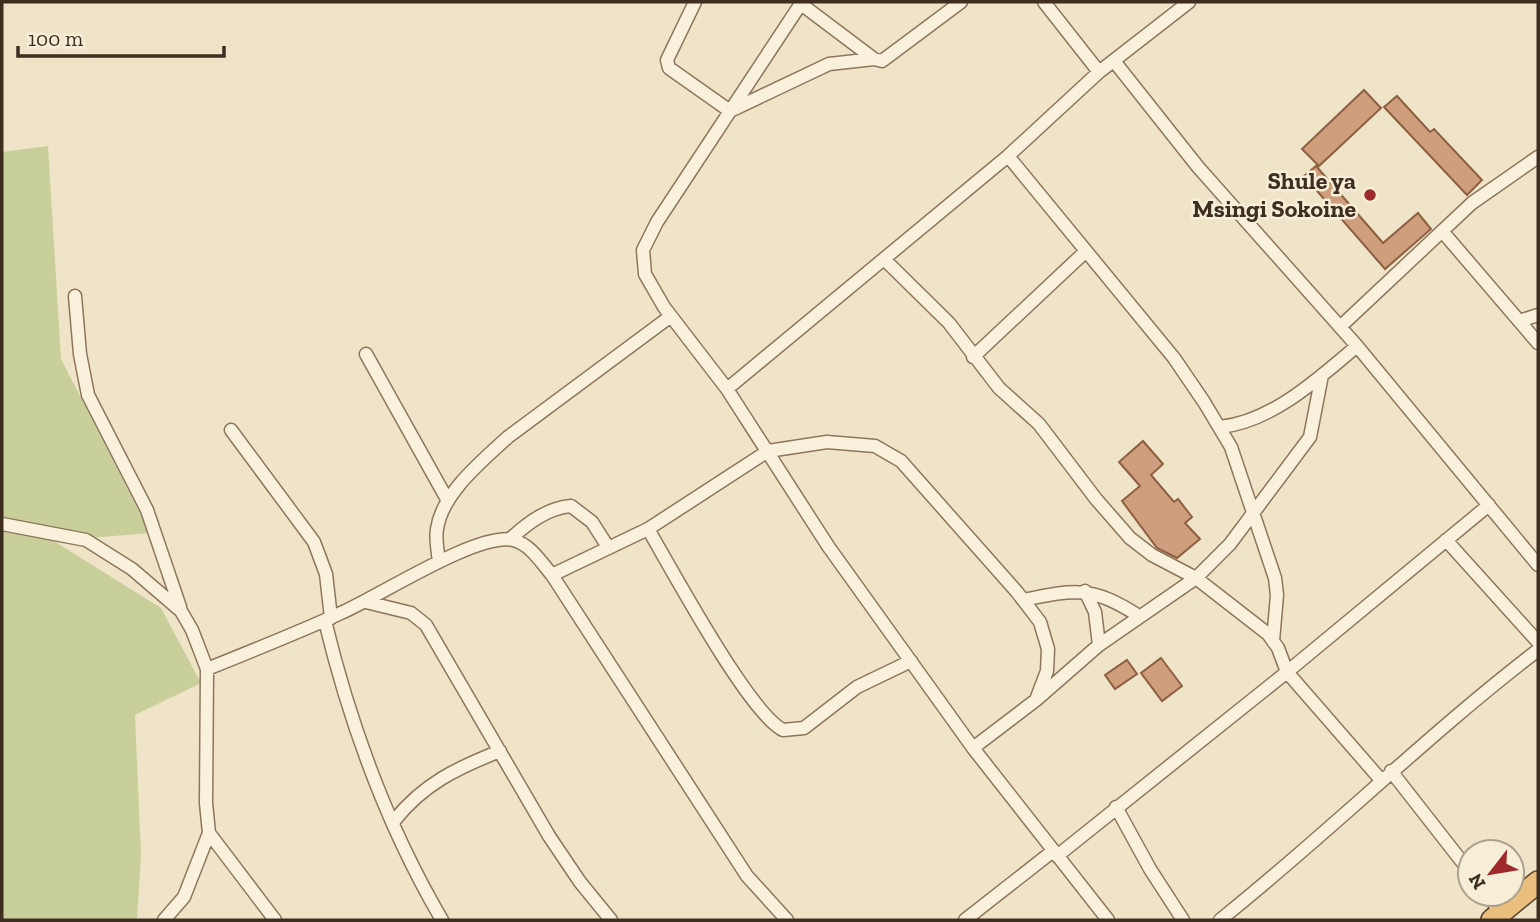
<svg xmlns="http://www.w3.org/2000/svg" width="1540" height="922" font-family="'Zilla Slab',serif">
<style>
.green{fill:#c9cf9b}
.building{fill:#cf9f7d;stroke:#8d5f41;stroke-width:2}
.lines{fill:none;stroke-linecap:round;stroke-linejoin:round}
.minor-casing{stroke:#8d765c;stroke-width:15}
.trunk-casing{stroke:#5b4430;stroke-width:24}
.minor{stroke:#faf1dc;stroke-width:12}
.trunk{stroke:#eabe7c;stroke-width:21}
.poi-dot{fill:#9e2a2b;stroke:#f7eed8;stroke-width:2.5}
.labels{text-anchor:middle;stroke-width:5;stroke-linejoin:round;paint-order:stroke}
.poi-label{font-size:24px;font-weight:bold;fill:#3d2e20;stroke:#f7eed8;text-anchor:end}
</style>
<rect width="100%" height="100%" fill="#f0e4c8"/>
<path class="green" d="M48,146L61,359L150,533L54,541L161,608L201,683L135,715L141,855L137,920H2V152Z"/>
<path class="building" d="M1364,90L1381,108L1319,166L1302,149Z
M1397,96L1430,132L1434,129L1482,180L1467,195L1384,107Z
M1316,166L1383,243L1418,213L1431,229L1385,269L1304,176Z
M1143,441L1163,464L1151,475L1174,502L1178,499L1192,517L1185,523L1200,539L1177,558L1157,548L1122,501L1140,486L1119,462Z
M1161,658L1182,686L1162,701L1141,673Z
M1127,660L1137,674L1115,689L1105,675Z"/>
<g class="lines">
<g class="minor-casing">
<path id="minor" d="M695,2L667,60L669,68L730,111L829,64L874,59
M802,2L657,222L643,250L645,274L664,307L727,389L828,546L973,748L1108,920
M1044,2L1099,72
M801,4L874,59L882,61L961,2
M1114,61L1198,167L1357,346L1538,565
M1008,156L1174,358L1204,402L1231,447L1275,578L1277,595L1273,641
M1442,231L1538,343
M885,260L949,323L999,388L1039,424L1096,499L1130,538L1152,555L1196,578L1268,634L1278,648L1287,672L1381,780
M75,296L80,354L88,395L147,510L180,607
M1519,321L1538,315
M1340,327L1472,203L1538,157
M366,354L448,501
M973,357L1086,251
M727,389L1008,156L1099,72L1189,2
M1220,427C1272,422 1319,378 1357,346
M231,430L314,542L326,574L331,618
M2,524L86,540L132,569L181,611L192,630L207,669L206,803L209,833L275,920
M648,529C671,568 748,712 783,730L804,728L857,687L911,661
M510,539C528,523 547,508 571,506L592,522L608,547
M1446,540L1538,642
M439,562C438,551 435,540 437,529C442,493 483,460 508,437L671,316
M552,575L648,529L768,451L827,442L875,446L901,461L1017,592L1040,622L1048,649L1047,671L1036,700
M1085,591L1095,612L1099,645
M1023,600C1076,589 1092,586 1139,616
M366,602L411,613L426,625L549,836L580,882L611,920
M325,621C350,724 388,828 442,920
M207,669C252,651 297,633 341,613C378,597 477,532 513,540C530,544 541,562 552,575L747,876L787,920
M973,748L1036,700L1099,645L1196,578L1230,544L1310,437L1322,375
M1391,771L1470,872
M1116,807L1150,869L1183,920
M394,821C423,784 457,768 500,751
M1057,856L1287,672L1489,505
M1487,894L1501,913
M164,920L184,897L209,833
M965,920L1053,851
M1220,920C1329,833 1427,735 1538,650"/>
</g>
<g class="trunk-casing">
<path id="trunk" d="M1492,920L1538,882"/>
</g>
<use href="#minor" class="minor"/>
<use href="#trunk" class="trunk"/>
</g>
<circle class="poi-dot" cx="1370" cy="195" r="7"/>
<g class="labels">
<g class="poi-label">
<text x="1356" y="189">Shule ya<tspan x="1356" dy="28">Msingi Sokoine</tspan></text>
</g>
</g>
<rect width="1540" height="922" fill="none" stroke="#3d2e20" stroke-width="7"/>
<g transform="translate(1491 873) rotate(239)"><circle r="33" fill="#f7eed8" stroke="#ada18e" stroke-width="2"/>
<path d="M0-5L12 26L0 18L-12 26Z" fill="#9e2a2b"/>
<text y="-10" font-size="19" font-weight="bold" text-anchor="middle" fill="#3d2e20">N</text>
</g>
<path d="M18 46v10h206v-10" fill="none" stroke="#3d2e20" stroke-width="3.5"/>
<text x="28" y="46" font-size="21" fill="#3d2e20" stroke="#f7eed8" stroke-width="5" paint-order="stroke">100 m</text>
</svg>
